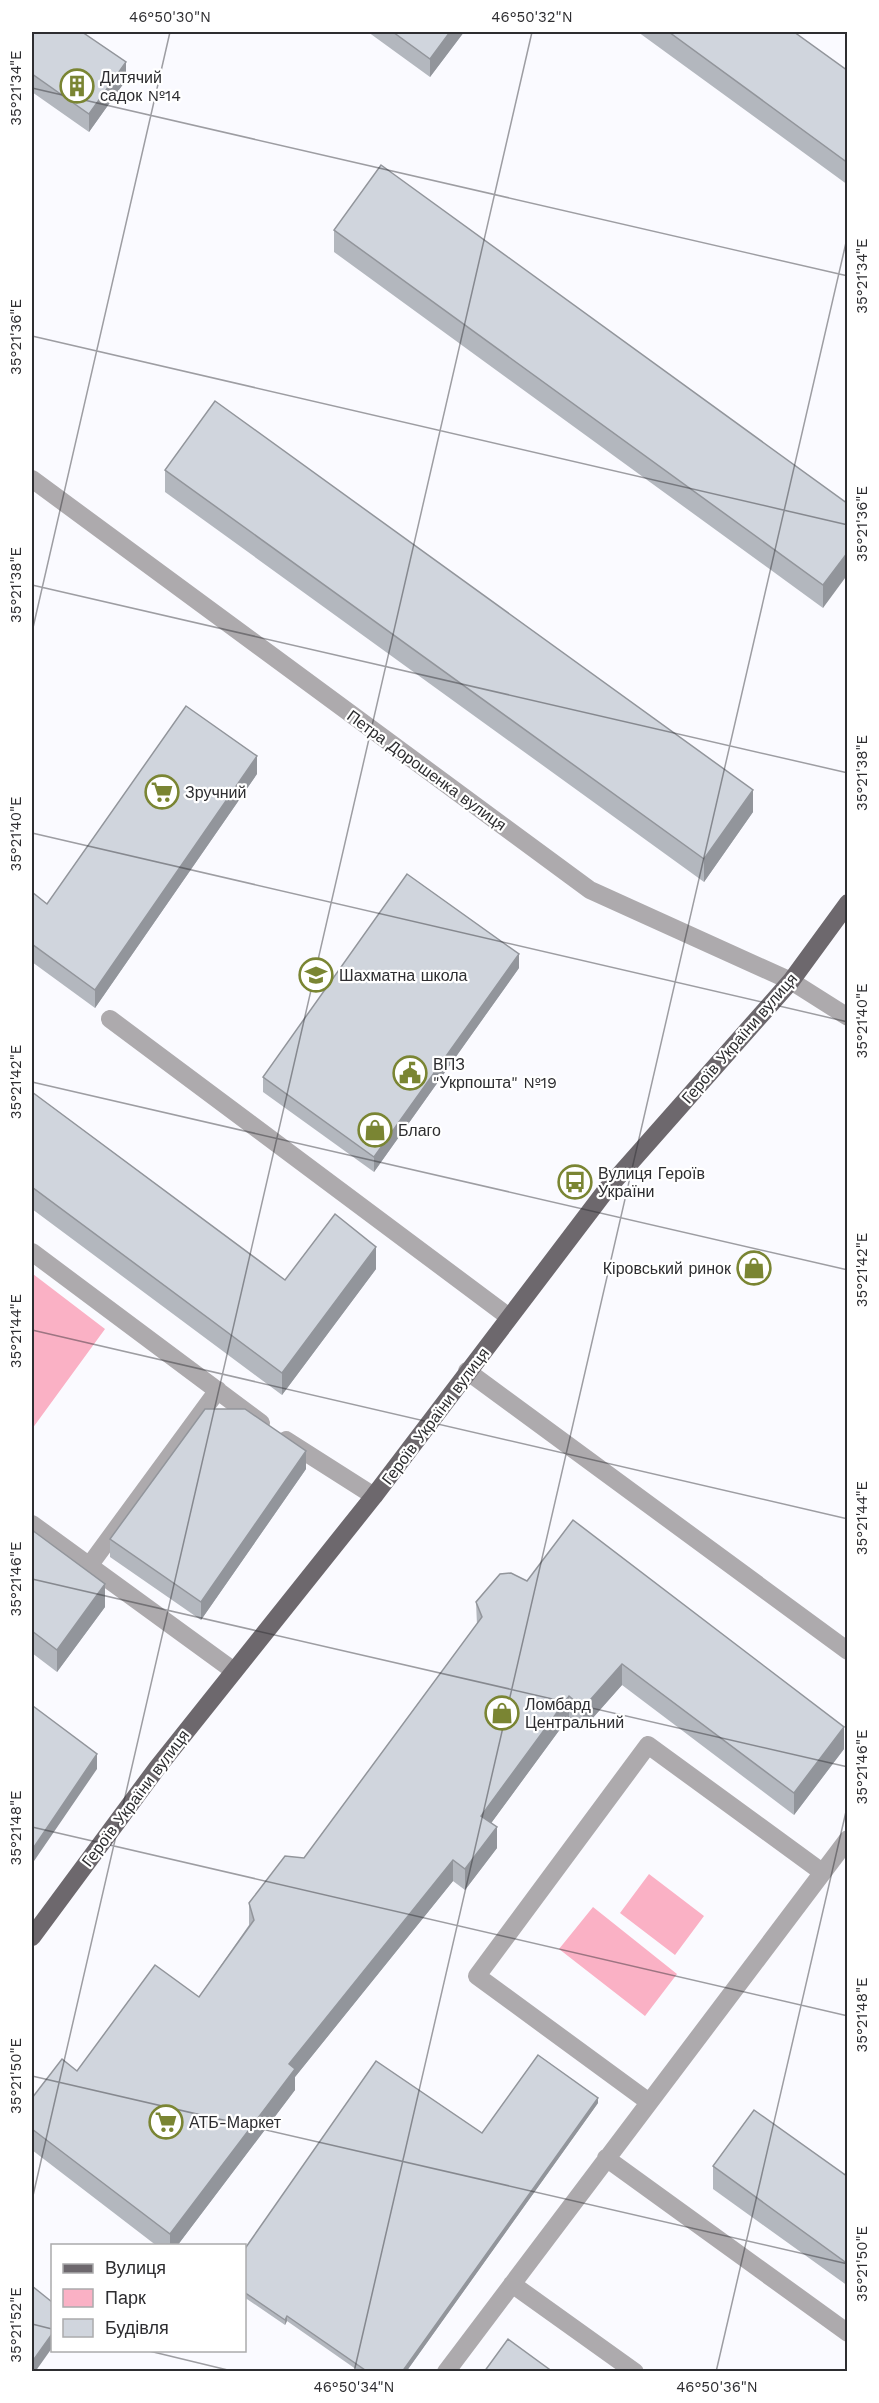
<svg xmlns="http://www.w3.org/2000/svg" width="879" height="2403" font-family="'Work Sans',sans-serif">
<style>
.green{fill:#fab1c5}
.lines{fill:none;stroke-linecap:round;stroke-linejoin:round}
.minor{stroke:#adaaad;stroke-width:18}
.major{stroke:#6d686d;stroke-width:18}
.wall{fill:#b3b7be}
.shaded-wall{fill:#92959b}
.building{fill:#d0d5dd;stroke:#92959b;stroke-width:1.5}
.ticks{fill:none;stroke:#2d2d30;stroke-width:1.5;stroke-opacity:0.45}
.labels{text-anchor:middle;stroke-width:4.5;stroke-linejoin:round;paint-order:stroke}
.poi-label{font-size:16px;fill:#2d2d30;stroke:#fff;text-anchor:start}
.street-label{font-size:16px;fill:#2d2d30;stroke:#fff}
.neatline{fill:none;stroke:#2d2d30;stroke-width:2}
.ticks-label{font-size:15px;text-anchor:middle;fill:#2d2d30}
</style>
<rect width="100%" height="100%" fill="#fafaff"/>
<path class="green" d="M33,1274L105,1329L32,1429V1276Z
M649,1874L704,1916L675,1955L620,1913Z
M593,1907L677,1974L645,2016L559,1949Z"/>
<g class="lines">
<path class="minor" d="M32,479L590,890L791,981L848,1017
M110,1019L509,1317
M32,1252L261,1423
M467,1371L848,1651
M286,1440L374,1496
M32,1524L234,1671
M89,1566L218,1390
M649,2102L477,1976L648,1745L822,1872
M606,2158L848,2333
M512,2284L635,2372
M446,2372L848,1839"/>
<path class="major" d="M32,1937L157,1768L374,1496L607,1189L791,981L848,903"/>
</g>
<path class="wall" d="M32,32L126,80L89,132L32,92V93Z
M368,32H464L430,77Z
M638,32H794L848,71V185Z
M334,230L848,504L823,608L334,252Z
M165,470L753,812L704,882L165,492Z
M257,774L95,1008L32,962V892L47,904Z
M519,968L374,1172L263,1092V1077Z
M32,1092L285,1280L376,1269L282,1395L32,1209Z
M306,1469L201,1620L110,1557V1539Z
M32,1530L105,1607L57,1672L32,1653Z
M476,1602L844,1749L794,1815L622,1685L583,1729L569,1717L491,1823L497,1848L465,1890L453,1881L295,2077V2090L177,2246H157L32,2150V2098L199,1997L249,1925V1903L304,1858L477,1625Z
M598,2103L406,2372H360L287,2321L285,2325L244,2297V2250L482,2133Z
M713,2166L848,2177V2286L713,2189Z"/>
<path class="shaded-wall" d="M450,32H464L430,77V59Z
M126,62V80L89,132V114Z
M33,189V207L32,209V191Z
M848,552V574L823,608V585Z
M257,756V774L95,1008V990Z
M753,790V812L704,882V859Z
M519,954V968L374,1172V1157Z
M376,1247V1269L282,1395V1373Z
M306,1451V1469L201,1620V1602Z
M105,1584V1607L57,1672V1650Z
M622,1664V1685L583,1729V1708Z
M569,1696V1717L481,1837V1816Z
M844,1727V1749L794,1815V1793Z
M97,1754V1769L32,1864V1850Z
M497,1827V1848L465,1890V1869Z
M453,1860V1881L295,2077V2090L177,2246H170V2234L289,2064Z
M598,2098V2103L406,2372H402Z
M287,2316V2321L285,2325V2320Z
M52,2334V2348L35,2372H32V2362Z"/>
<path class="building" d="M32,32H82L126,62L89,114L32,74V75Z
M393,32H450L430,59Z
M669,32H794L848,71V163Z
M381,165L848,504V552L823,585L334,230Z
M215,401L753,790L704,859L165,470Z
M186,706L257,756L95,990L32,944V892L47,904Z
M407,874L519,954L374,1157L263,1077Z
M32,1092L285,1280L335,1214L376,1247L282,1373L32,1187Z
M205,1409H245L306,1451L201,1602L110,1539Z
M573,1520L844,1727L794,1793L622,1664L583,1708L569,1696L481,1816L497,1827L465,1869L453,1860L289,2064L295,2069L170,2234L32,2129V2098L62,2059L77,2071L155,1965L199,1997L254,1920L249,1903L285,1856L304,1858L482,1617L476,1602L500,1574L511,1573L527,1581Z
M32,1530L105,1584L57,1650L32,1631Z
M33,1706L97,1754L32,1850V1708Z
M538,2055L598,2098L402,2372H368L287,2316L285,2320L244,2292V2250L376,2061L482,2133Z
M754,2110L848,2177V2264L713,2166Z
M32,2286L52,2302V2334L32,2362Z
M508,2339L553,2372H484Z"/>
<path class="ticks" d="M32,88L848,276M32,336L848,525M32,585L848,773M32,632L170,32M32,833L848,1022M32,1082L848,1270M32,1330L848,1519M32,1579L848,1767M32,1827L848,2016M32,2076L848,2264M32,2200L532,32M32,2324L52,2329M145,2350L236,2372M354,2372L848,234M716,2372L848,1803"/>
<defs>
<g id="building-ring" transform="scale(1.725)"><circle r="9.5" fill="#fff" stroke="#7a8533" stroke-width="1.5"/><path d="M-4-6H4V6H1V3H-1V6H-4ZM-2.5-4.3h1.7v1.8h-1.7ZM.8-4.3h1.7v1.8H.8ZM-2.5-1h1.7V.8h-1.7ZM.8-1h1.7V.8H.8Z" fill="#7a8533"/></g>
<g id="supermarket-ring" transform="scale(1.725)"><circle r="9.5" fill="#fff" stroke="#7a8533" stroke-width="1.5"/><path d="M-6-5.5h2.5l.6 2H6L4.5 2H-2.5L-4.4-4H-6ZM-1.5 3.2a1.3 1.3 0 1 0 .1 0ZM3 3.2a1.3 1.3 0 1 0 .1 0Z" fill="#7a8533"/></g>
<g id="school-ring" transform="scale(1.725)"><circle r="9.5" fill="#fff" stroke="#7a8533" stroke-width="1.5"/><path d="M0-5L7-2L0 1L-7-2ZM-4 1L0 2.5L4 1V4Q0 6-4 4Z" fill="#7a8533"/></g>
<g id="civic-ring" transform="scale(1.725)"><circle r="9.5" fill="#fff" stroke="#7a8533" stroke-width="1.5"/><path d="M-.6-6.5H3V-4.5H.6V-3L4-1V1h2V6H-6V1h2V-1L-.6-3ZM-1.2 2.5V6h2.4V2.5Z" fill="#7a8533"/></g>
<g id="shop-ring" transform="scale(1.725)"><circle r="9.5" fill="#fff" stroke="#7a8533" stroke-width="1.5"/><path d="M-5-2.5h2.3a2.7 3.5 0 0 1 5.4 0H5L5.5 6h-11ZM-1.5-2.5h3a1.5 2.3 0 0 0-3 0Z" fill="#7a8533"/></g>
<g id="bus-ring" transform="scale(1.725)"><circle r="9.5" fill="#fff" stroke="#7a8533" stroke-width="1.5"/><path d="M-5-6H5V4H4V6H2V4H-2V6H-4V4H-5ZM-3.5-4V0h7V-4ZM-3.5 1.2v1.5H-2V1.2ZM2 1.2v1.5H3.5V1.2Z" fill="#7a8533"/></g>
</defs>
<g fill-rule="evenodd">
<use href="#building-ring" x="77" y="86"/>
<use href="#supermarket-ring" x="162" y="792"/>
<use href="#school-ring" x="316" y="975"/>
<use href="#civic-ring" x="410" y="1073"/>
<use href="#shop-ring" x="375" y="1130"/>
<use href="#bus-ring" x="575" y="1182"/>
<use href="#shop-ring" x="754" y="1268"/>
<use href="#shop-ring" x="502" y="1713"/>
<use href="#supermarket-ring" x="166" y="2122"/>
</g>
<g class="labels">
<g class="poi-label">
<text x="100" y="83">Дитячий<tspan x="100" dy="18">садок №14</tspan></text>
<text x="185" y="798">Зручний</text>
<text x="339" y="981">Шахматна школа</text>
<text x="433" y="1070">ВПЗ<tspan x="433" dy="18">"Укрпошта" №19</tspan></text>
<text x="398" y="1136">Благо</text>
<text x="598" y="1179">Вулиця Героїв<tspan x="598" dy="18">України</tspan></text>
<text x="731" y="1274" text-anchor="end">Кіровський ринок</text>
<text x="525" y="1710">Ломбард<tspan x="525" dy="18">Центральний</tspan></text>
<text x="189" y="2128">АТБ-Маркет</text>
</g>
<g class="street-label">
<text transform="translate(427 770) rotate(36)" y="6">Петра Дорошенка вулиця</text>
<text transform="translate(739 1038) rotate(-49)" y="6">Героїв України вулиця</text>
<text transform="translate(435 1416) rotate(-53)" y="6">Героїв України вулиця</text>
<text transform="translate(135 1798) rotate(-53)" y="6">Героїв України вулиця</text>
</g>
</g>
<rect width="879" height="2403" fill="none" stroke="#ffffff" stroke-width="66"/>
<rect x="51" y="2244" width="195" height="108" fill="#ffffff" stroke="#ababac" stroke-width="1.5"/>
<rect x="63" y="2264" width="30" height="9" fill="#6d686d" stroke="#ababac" stroke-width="1.5"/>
<text x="105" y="2274" font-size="18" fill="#2d2d30">Вулиця</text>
<rect x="63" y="2289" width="30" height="18" fill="#fab1c5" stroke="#ababac" stroke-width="1.5"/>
<text x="105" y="2304" font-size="18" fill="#2d2d30">Парк</text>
<rect x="63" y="2319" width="30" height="18" fill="#d0d5dd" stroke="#ababac" stroke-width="1.5"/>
<text x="105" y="2334" font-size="18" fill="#2d2d30">Будівля</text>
<rect x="33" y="33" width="813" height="2337" class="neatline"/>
<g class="ticks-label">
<text x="170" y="22">46°50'30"N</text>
<text x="532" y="22">46°50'32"N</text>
<text transform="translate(16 88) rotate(-90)" y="5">35°21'34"E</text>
<text transform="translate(862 276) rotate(-90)" y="5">35°21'34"E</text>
<text transform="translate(16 337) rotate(-90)" y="5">35°21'36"E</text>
<text transform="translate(862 524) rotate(-90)" y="5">35°21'36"E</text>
<text transform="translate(16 585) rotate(-90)" y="5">35°21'38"E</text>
<text transform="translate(862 773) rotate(-90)" y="5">35°21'38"E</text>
<text transform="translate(16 834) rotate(-90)" y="5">35°21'40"E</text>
<text transform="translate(862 1021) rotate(-90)" y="5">35°21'40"E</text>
<text transform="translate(16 1082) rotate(-90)" y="5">35°21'42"E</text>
<text transform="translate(862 1270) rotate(-90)" y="5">35°21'42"E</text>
<text transform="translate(16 1331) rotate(-90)" y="5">35°21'44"E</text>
<text transform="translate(862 1518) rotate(-90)" y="5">35°21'44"E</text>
<text transform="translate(16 1579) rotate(-90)" y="5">35°21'46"E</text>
<text transform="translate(862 1767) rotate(-90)" y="5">35°21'46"E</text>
<text transform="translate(16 1828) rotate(-90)" y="5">35°21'48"E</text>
<text transform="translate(862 2015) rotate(-90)" y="5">35°21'48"E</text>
<text transform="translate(16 2076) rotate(-90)" y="5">35°21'50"E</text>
<text transform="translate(862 2264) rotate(-90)" y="5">35°21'50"E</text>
<text transform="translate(16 2325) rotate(-90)" y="5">35°21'52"E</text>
<text x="354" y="2392">46°50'34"N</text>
<text x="717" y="2392">46°50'36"N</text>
</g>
</svg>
